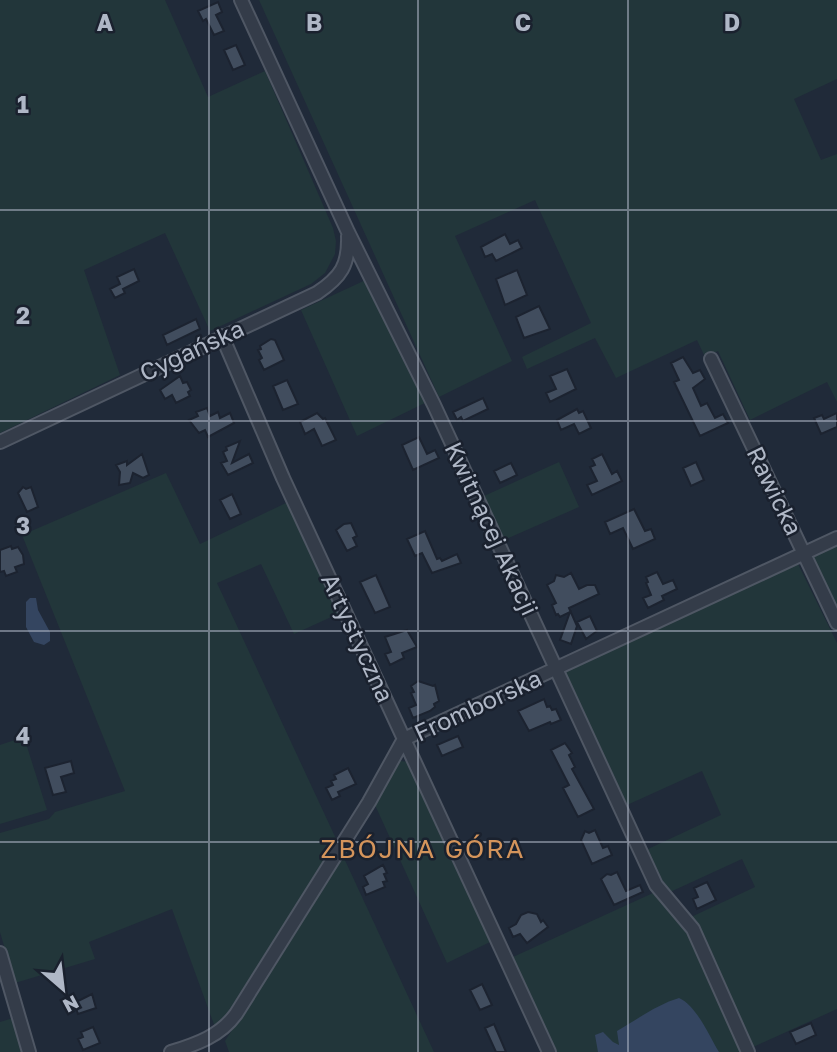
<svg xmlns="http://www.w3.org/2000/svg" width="837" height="1052" font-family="'Golos Text',sans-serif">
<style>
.green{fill:#22363a}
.water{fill:#344560}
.building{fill:#414d5e;stroke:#1c2330;stroke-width:2}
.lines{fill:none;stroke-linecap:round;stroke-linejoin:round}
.minor-casing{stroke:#4f5764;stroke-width:16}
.minor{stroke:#343c49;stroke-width:12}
.grid{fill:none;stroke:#afb7c6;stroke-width:2;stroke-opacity:0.55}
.labels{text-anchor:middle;stroke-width:5;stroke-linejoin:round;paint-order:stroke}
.street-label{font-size:24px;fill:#afb7c6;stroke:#1a212e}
.neighbourhood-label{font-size:26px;letter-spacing:2px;fill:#d4945b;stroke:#1a212e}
.grid-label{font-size:23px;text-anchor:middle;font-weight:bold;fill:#afb7c6;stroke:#1a212e;stroke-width:5;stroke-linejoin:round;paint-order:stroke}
</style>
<rect width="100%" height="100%" fill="#202a39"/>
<path class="green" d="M0,0H165L208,97L265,71L333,228L336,241L335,254L325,273L311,284L210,331L165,233L84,270L120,375L0,433Z
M259,0H837V79L794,99L821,160L837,154V402L827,382L750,420L718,351L705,357L697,340L616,378L595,338L527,369L522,357L591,323L535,200L455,236L512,361L439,397Z
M370,278L427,402L357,436L301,310Z
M559,462L579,507L504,540L484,496Z
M166,473L200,544L288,502L340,613L294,634L261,564L217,583L338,843L216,1030L172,909L89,942L95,959L15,983L0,932V833L49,819L55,812L125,791L22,535Z
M837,544V610L812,556Z
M797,562L837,643V1009L751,1048L689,918L755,887L742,859L668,893L648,849L721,815L702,771L627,805L565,671Z
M24,737L47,810L0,824V745Z
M400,761L409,762L490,942L447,963L375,805Z
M343,856L434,1052H229L225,1041Z
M653,893L686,930L701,957L742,1052H555L513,957Z
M13,1018L23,1052H0V1022Z"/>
<path class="water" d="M30,598H36L38,610L50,632V641L44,645L34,642L26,627V602Z
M679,998C697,1006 709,1036 719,1052H598L595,1035L603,1032L613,1042L619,1045L617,1031C636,1020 658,1004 679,998Z"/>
<path class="building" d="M218,2L222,12L216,15L224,31L214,35L206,19L203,21L198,11Z
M236,45L245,65L233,70L224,50Z
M505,234L510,244L518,240L522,248L496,261L492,254L485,257L481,247Z
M134,269L139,281L123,289L125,293L115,298L110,289L120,284L117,277Z
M517,270L527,295L505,305L496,279Z
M539,306L550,329L524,338L516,317Z
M196,319L200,329L167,345L163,335Z
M271,339L275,340L284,360L264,370L259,360L262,358L258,350L261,349L260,346Z
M683,357L693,373L700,370L705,379L693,388L701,406L707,403L715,418L723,414L728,423L700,436L674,382L679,380L671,363Z
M567,369L576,389L550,402L546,393L556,389L550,376Z
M180,376L183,383L187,382L191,390L188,392L190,396L176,403L172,395L165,399L160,390Z
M287,380L298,404L283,410L273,386Z
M483,398L488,409L463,421L461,417L457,420L453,412Z
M207,408L210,416L218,412L220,418L230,413L234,423L208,437L205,430L199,433L189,420L198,416L196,412Z
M577,409L579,413L583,411L591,428L579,434L574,424L561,430L557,420Z
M317,413L323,419L325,418L336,440L322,446L314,429L305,434L300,422Z
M837,413V427L821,434L814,418L822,415L824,419Z
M419,437L427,454L435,450L439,458L413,470L402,445Z
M240,441L232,463L249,454L253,463L228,475L221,463L227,461L223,452L227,450L226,447Z
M142,454L149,475L143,478L133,473L130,483L119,485L120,472L116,465L127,461V465Z
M602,454L612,474L617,471L622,481L592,495L587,485L597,481L590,467L595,465L592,459Z
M696,462L704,480L691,486L683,468Z
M511,463L517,475L500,483L494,471Z
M23,487L26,489L31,487L38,507L27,512L18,493Z
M232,494L241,514L230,519L220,500Z
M634,509L645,531L651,529L655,539L633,549L623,528L610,534L605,522Z
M351,523L357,536L353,538L357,546L347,551L336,530L344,524Z
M425,531L437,559L440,558L442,561L457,554L461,563L432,573L422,553L415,556L407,539Z
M11,546L12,549L18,547L23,555L24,564L15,567L17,572L6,576L4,571L0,572V550Z
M657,572L663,584L673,580L677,589L662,596L664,600L648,608L643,598L651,595L646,583L648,582L646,577Z
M571,573L579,589L587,585H595L599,594L569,608L577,626L571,644L560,640L570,612L560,617L558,614L556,615L552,605L556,603L547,585L554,581L556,575L564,577Z
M376,575L390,607L375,613L360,582Z
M590,616L597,631L586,639L577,622Z
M407,630L417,647L402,653L404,658L390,665L385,654L391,652L385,637Z
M418,681L433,686L435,685L439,701L434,704L435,707L430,711L413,718L409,708L416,705L411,693L414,692L411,686Z
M544,699L547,707L550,706L552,710L556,709L561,720L551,724L550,722L529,731L518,711Z
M458,736L463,747L442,756L437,745Z
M565,743L572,753L569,755L575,767L572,769L594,809L578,817L563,788L569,785L551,750Z
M71,761L74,773L61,777L66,792L53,795L45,768Z
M348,768L356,784L338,792L340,796L332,800L326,788L333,785L331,781L336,779L334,775Z
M595,830L603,848L608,846L612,855L592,864L581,840L585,831L589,833Z
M383,865L387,873L384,874L387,881L383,882L385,887L366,895L363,887L368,884L364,876Z
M617,872L626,891L640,885L643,892L614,905L601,879L607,874L611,875Z
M707,882L716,900L697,909L693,899L698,897L694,888Z
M528,912L537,914L541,922L543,920L548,927L527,943L520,934L513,937L509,928L516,924L521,915Z
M482,984L492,1005L480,1010L470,990Z
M92,994L96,1008L78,1014L74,1003Z
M811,1023L816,1035L796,1044L790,1032Z
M494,1024L506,1052H496L485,1028Z
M93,1027L100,1043L83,1050L78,1039L83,1037L81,1032Z"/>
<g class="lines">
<g class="minor-casing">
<path id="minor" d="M241,0L348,232L434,405L656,885L693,929L748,1052
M222,336L283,478L549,1052
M711,359L837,623
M0,442L317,293C341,277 349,265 348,236
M0,953L29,1052
M171,1052C197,1044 220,1036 236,1014L369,802L404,739L837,538"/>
</g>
<use href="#minor" class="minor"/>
</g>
<path class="grid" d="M209,0V1052M418,0V1052M628,0V1052M0,210H837M0,421H837M0,631H837M0,842H837"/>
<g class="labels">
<g class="street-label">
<text transform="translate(192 351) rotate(-25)" y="8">Cygańska</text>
<text transform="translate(774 491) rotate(64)" y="8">Rawicka</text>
<text transform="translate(491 529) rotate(65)" y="8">Kwitnącej Akacji</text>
<text transform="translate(357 638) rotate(65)" y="8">Artystyczna</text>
<text transform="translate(478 706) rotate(-25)" y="8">Fromborska</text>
</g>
<g class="neighbourhood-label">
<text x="423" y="858">ZBÓJNA GÓRA</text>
</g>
</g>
<g class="grid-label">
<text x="105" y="31">A</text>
<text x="314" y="31">B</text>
<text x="523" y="31">C</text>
<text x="732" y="31">D</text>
<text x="23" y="113">1</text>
<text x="23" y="324">2</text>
<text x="23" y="534">3</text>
<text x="23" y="744">4</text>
</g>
<g transform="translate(63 989) rotate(152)" stroke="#1a212e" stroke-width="5" paint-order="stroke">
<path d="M0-5L12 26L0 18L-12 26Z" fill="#afb7c6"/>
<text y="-10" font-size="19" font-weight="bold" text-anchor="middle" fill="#afb7c6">N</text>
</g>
</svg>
